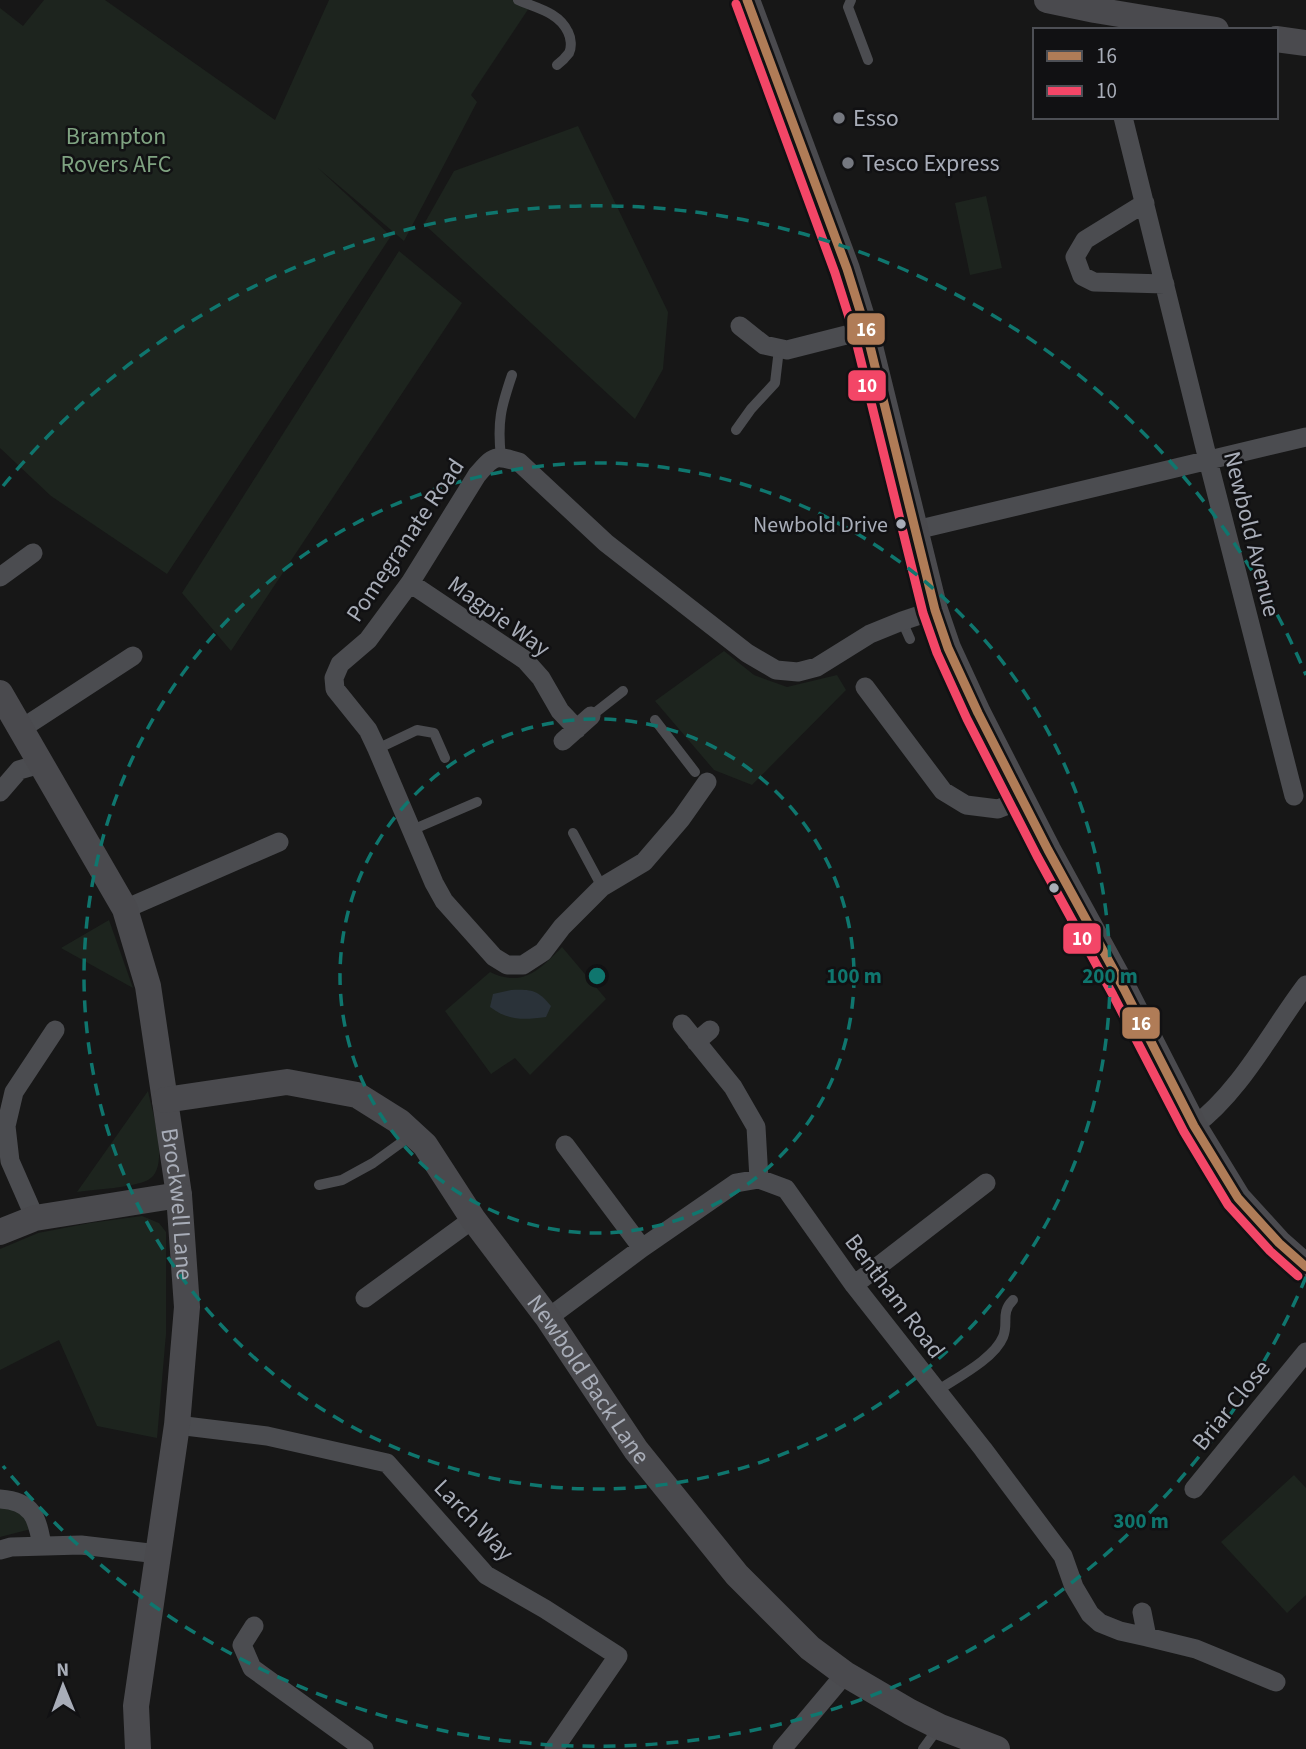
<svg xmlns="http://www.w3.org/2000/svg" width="1306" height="1749" font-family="'Source Sans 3',sans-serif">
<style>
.green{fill:#1d241e}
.water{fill:#2a3239}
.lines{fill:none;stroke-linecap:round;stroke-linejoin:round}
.lane{stroke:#4b4c50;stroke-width:10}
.street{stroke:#4b4c50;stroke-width:19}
.secondary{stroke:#4a4a4e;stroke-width:26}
.bus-1-casing{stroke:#111113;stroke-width:14}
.bus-2-casing{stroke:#111113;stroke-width:14}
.bus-1{stroke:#b07c57;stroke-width:9}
.bus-2{stroke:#f34667;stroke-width:9}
.ring{fill:none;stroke:#0f766e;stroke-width:3.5;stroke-dasharray:12 9}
.poi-dot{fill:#757880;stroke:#111113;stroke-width:2.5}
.bus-dot{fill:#a8adb8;stroke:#111113;stroke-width:2.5}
.labels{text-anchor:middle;stroke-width:5;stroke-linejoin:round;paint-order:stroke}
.bus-label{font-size:22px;fill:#a8adb8;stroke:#111113;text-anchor:end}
.poi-label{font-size:24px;fill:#a8adb8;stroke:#111113;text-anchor:start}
.park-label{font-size:24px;fill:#7fa381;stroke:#111113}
.street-label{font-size:24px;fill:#a8adb8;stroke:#111113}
.centre{fill:#0f766e;stroke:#111113;stroke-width:3.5}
.ring-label{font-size:21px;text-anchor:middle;font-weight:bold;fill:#0f766e;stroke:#111113;stroke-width:5;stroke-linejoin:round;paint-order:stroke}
.line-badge{stroke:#111113;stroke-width:2.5}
.badge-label{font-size:19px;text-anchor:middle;font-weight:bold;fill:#fff}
</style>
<rect width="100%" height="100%" fill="#171717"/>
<path class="green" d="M44,0H105L275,120L329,0H516L531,5L471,95L477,102L404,241L318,168L391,236L167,574L51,496L0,448V8L23,26Z
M578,126L668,312L663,369L635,419L424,224L454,171Z
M986,196L1002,268L970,275L955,203Z
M399,251L462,303L231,651L182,593Z
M724,651L754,675L787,687L837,675L846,690L752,785L714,770L655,701Z
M109,920L133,988L61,948Z
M562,947L606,999L530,1075L515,1058L491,1074L445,1011L490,972C523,988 539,970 562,947Z
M148,1091C152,1111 171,1168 148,1180C132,1188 96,1189 77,1192Z
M142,1216L159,1223L166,1232V1334L157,1438L97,1426L59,1340L0,1370V1249L38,1233L90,1223Z
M1294,1475L1306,1488V1595L1287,1613L1221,1542Z
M0,1505L16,1506L31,1529L0,1537Z"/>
<path class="water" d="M511,990C531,989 538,990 551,1006L546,1017C523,1020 509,1021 490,1007L493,994Z"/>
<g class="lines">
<path class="lane" d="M518,0C536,8 559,12 568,32C571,38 572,47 569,53C566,57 561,62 557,65
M851,0L848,7L868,60
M736,430L751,409L775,383L779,349
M501,457C497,422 501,407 512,375
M902,621L910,639
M591,716L623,691
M655,720L695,772
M377,749L417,730L434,733L445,758
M412,830L477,802
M573,833L602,887
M319,1185L342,1180L373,1163L413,1134
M937,1391C956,1378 994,1359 1003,1337C1009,1323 1000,1313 1013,1300
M923,1749L939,1727"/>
<path class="street" d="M1123,117L1208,460L1294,796
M1145,203L1085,240L1075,257L1082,276L1094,282L1165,284
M740,326L764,345L787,350L866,330
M916,530L1306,437
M0,577L33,553
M410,583L525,660L541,678L560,711L577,729
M865,687L943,791L966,805L998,809L1023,799
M21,729L133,656
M563,741L591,716
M707,782L681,819L644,862L602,887L562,927L543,952L523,965H507L494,957L444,901L434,883L377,749L368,730L335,689L334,678L340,664L368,640L410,583L477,475C494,455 495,455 519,462L606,543L747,653L776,670L798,672L817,667L870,634L902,621L935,610
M0,792L19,770L40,764
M125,909L279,842
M682,1024L733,1087L756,1127L759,1179
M696,1042L710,1030
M1194,1126C1241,1091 1271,1031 1306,985
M565,1145L642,1248
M35,1218L10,1161L6,1126L14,1092L55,1030
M854,1285L986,1183
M365,1298L473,1219
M548,1318L642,1248L736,1183L759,1179L786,1189L854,1285L983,1449L1063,1556L1074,1587L1090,1614L1100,1623L1120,1631L1147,1637L1142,1612
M177,1425L267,1436L387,1463L486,1575L545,1609L618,1656L554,1749
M1194,1489L1306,1352
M0,1499C33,1501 37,1518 42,1545
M0,1550L11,1547L81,1545L158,1554
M254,1626L242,1645L252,1668L364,1749
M1147,1637L1196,1649L1276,1682
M782,1749L845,1674"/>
<g class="secondary">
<path d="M747,0L847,269L866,330L935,610L948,648L978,713L1048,850L1124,989L1194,1126L1238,1198L1279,1243L1306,1267"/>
<path d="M1047,0L1095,10L1216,30"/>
<path d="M1276,39L1306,43"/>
<path id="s1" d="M0,693L125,909L148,986L179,1195L187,1307L177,1425L136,1706L138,1749"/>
<path id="s2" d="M165,1100L287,1082L357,1095L400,1122L425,1145L473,1219L548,1318L636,1450L737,1575L810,1648L845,1674L910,1712L940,1727L997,1749"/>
<path d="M0,1232L35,1218L179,1195"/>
</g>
<g class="bus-1-casing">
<path id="bus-1" d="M747,0L847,269L866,330L935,610L948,648L978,713L1048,850L1124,989L1194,1126L1238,1198L1279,1243L1306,1267"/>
</g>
<g class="bus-2-casing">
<path id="bus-2" d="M736,4L835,273L854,333L923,613L937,653L967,719L1037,856L1113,995L1184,1132L1228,1205L1270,1251L1298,1276"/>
</g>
<use href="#bus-1" class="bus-1"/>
<use href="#bus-2" class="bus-2"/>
</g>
<g class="ring">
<circle cx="597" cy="976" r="257"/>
<circle cx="597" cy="976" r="513"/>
<path d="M1306 1277A770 770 0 0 1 3 1466M3 486A770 770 0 0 1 1306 675"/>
</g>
<g class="poi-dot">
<circle cx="839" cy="118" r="7"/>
<circle cx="848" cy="163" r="7"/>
</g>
<g class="bus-dot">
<circle cx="901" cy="524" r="6"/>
<circle cx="1054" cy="888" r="6"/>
</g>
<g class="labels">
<g class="bus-label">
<text x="888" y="532">Newbold Drive</text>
</g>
<g class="poi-label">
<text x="853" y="126">Esso</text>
<text x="862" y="171">Tesco Express</text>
</g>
<g class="park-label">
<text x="116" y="144">Brampton<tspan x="116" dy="28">Rovers AFC</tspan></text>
</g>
<g class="street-label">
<text transform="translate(1252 534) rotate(76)" y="8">Newbold Avenue</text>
<text transform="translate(405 540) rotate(-56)" y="8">Pomegranate Road</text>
<text transform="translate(499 616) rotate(36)" y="8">Magpie Way</text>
<text dy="8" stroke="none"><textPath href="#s1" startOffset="550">Brockwell Lane</textPath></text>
<text transform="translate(895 1296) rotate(53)" y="8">Bentham Road</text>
<text dy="8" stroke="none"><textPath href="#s2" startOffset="565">Newbold Back Lane</textPath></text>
<text transform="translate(1231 1405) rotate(-51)" y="8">Briar Close</text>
<text transform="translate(474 1520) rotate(46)" y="8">Larch Way</text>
</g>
</g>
<circle cx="597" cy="976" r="10" class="centre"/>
<g class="ring-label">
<text x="854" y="983">100 m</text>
<text x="1110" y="983">200 m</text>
<text x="1141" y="1528">300 m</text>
</g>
<g class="line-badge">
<rect x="846" y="312" width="40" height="34" rx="7" fill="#b07c57"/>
<rect x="847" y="369" width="40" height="33" rx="7" fill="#f34667"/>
<rect x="1062" y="922" width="40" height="33" rx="7" fill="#f34667"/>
<rect x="1121" y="1006" width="40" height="34" rx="7" fill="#b07c57"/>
</g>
<g class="badge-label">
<text x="866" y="336">16</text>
<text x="867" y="392">10</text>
<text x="1082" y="945">10</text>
<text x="1141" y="1030">16</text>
</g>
<rect x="1033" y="28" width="245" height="91" fill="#111113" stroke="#4d4f55" stroke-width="2"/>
<rect x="1047" y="51" width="35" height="10" fill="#b07c57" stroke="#4d4f55" stroke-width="2"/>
<text x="1096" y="63" font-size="21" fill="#a8adb8">16</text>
<rect x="1047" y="86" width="35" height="10" fill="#f34667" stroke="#4d4f55" stroke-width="2"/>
<text x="1096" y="98" font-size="21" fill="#a8adb8">10</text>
<g transform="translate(63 1686) rotate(359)" stroke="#111113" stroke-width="5" paint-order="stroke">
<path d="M0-5L12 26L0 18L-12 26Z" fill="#a8adb8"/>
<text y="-10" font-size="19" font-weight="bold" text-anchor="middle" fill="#a8adb8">N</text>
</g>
</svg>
